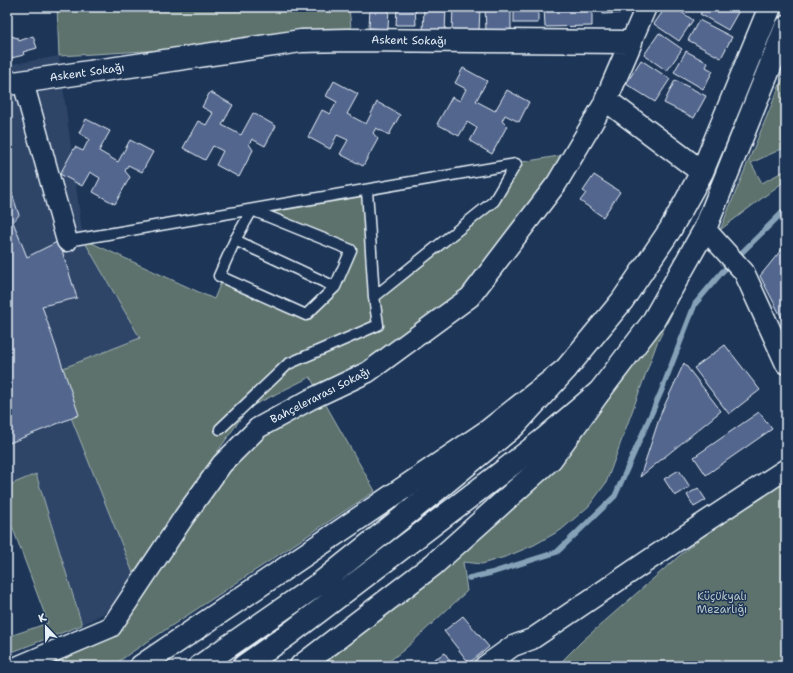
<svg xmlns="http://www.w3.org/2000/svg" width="793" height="673" font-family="'Shantell Sans',sans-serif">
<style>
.built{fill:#2d4468}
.green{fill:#5d726d;stroke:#a2b2b2}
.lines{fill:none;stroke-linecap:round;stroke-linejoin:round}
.stream{stroke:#86a2b8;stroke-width:5.5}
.building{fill:#53668e;stroke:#e8f1f8}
.lane-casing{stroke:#e8f1f8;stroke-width:13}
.street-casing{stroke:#e8f1f8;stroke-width:23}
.secondary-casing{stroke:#e8f1f8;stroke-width:25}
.highway-casing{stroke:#e8f1f8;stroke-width:25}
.lane{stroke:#1d3557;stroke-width:10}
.street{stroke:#1d3557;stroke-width:20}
.secondary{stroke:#1d3557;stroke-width:22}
.highway{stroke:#1d3557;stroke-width:22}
.labels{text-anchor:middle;stroke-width:3;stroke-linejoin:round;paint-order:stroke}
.street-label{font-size:11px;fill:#e8f1f8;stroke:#1d3557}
.park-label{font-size:11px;fill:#b7c5c7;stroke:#1d3557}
</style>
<rect width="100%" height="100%" fill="#1d3557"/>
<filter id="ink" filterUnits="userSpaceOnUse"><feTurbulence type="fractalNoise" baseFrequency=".025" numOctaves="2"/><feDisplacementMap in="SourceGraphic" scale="8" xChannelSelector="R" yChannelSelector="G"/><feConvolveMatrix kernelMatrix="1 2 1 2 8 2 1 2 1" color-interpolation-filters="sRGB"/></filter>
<g filter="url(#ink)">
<path class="built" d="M59,56L83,239L140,338L54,373L133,573L108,611L82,625L36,475L7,486V65Z"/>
<path class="green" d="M57,7H349L352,39L59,56Z
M786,70V147L751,163L762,183L786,170V180L720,230Z
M577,153L470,297L318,391L375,491L129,654L113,666H19L111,627L258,428L318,391L310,377L248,408L133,573L53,372L140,338L83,239L214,299L221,282L306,315L335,287L350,251L252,210L362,196L374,297L494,201L516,163Z
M677,303L657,343L606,483L589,506L561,530L534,545L508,556L482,564L463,562L467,591L405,649L383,666H320L487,531L545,479L627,376Z
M36,474L82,625L7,654V637L48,623L9,518H7V486Z
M786,480V666H557L581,642L703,535Z"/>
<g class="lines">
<path class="stream" d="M469,578L491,573L557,552L615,496L661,392L695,304L722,272L786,209"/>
</g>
<path class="building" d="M370,7H389L388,29L369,28Z
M397,7H415L416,25H396Z
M424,7H446L445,34L423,33Z
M453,7H480L479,32L452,31Z
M485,7H511V30L486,31Z
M514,7H538V23H514Z
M544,7H592V26L545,27Z
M603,7H627V8L624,13L603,14Z
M666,7H674L693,20L679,41L654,24Z
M704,7H741L728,30L700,14Z
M699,20L732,37L721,58L688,40Z
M659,33L682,49L667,71L644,55Z
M7,35L18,38L19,41L33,36L37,48L23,52L24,55L7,59Z
M686,51L708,63L706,67L713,71L703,89L674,72Z
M641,60L670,79L655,102L626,84Z
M463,68L487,81L476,101L495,111L507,90L529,102L519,122L505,115L502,121L507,126L492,154L470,141L477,128L467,122L459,136L437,124L452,97L460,101L466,89L455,83Z
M675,80L706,96L694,118L664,103Z
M334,81L358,94L347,114L366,124L377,102L400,115L389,135L376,128L373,133L378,139L363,166L340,154L348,140L337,135L330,149L308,137L322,110L330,114L337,102L326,96Z
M210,92L233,105L222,125L241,135L253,113L276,126L265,146L252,139L249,144L253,150L239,177L216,165L223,151L213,146L205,160L183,148L198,121L206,125L213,113L202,107Z
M86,119L110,131L99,151L118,162L130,140L153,152L142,172L128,165L125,171L130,177L115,204L93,192L100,178L90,172L82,186L60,174L75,147L83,151L89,139L79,133Z
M594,175L620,192L603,217L580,201L586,193L583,191Z
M7,178L19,215L13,222L27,257L59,241L77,298L42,306L79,415L7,444Z
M786,244V326L760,276Z
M725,345L760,390L729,414L694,368Z
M684,363L721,411L640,477L661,413Z
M759,412L772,429L706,475L694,457Z
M679,470L690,487L675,496L664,479Z
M698,488L706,500L694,507L687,495Z
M463,616L489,647L469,663L444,631Z
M445,653L453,666H423Z"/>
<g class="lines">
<g class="lane-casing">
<path id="lane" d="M367,190L374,297L494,201L516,164
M252,210L351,250L335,287L306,315L219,276L235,240Z
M235,240L335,287
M67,241L516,164
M220,429L288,364L378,325L374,297"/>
</g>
<g class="street-casing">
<path id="street" d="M631,42L646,7
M23,82L67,241
M705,229L744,272L786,364
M19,666L111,627L184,517L222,464L258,428L311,399L368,372L470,297L557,183L606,100
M485,666L513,646L532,639L699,526L786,469"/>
</g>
<g class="secondary-casing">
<path id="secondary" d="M7,84L301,41L347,40L631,42L606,100L702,172
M200,666L323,581L433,493L514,426L566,369L622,301L670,230L702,172L770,7
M244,666L289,634L502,472L544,439L600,391L652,323L705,229L786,27"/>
</g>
<g class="highway-casing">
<path id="highway" d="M141,666L489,430L566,369
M301,666L433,565L551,459L600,391"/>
</g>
<use href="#lane" class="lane"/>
<use href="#street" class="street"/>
<use href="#secondary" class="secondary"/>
<use href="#highway" class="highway"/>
</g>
</g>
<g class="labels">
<g class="street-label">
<text transform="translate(409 40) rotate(1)" y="4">Askent Sokağı</text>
<text transform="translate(87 72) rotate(-8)" y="4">Askent Sokağı</text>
<text transform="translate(320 395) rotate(-27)" y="4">Bahçelerarası Sokağı</text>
</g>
<g class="park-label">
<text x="722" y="600">Küçükyalı<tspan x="722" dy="13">Mezarlığı</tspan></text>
</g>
</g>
<rect width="793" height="673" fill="none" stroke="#1d3557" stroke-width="24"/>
<rect x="12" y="12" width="769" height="649" fill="none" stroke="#e8f1f8" stroke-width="1.5" filter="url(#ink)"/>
<g transform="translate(46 627) rotate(338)" stroke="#1d3557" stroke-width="3" paint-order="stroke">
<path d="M0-3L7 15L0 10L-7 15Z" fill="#e8f1f8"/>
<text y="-6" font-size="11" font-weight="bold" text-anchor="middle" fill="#e8f1f8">K</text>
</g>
</svg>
